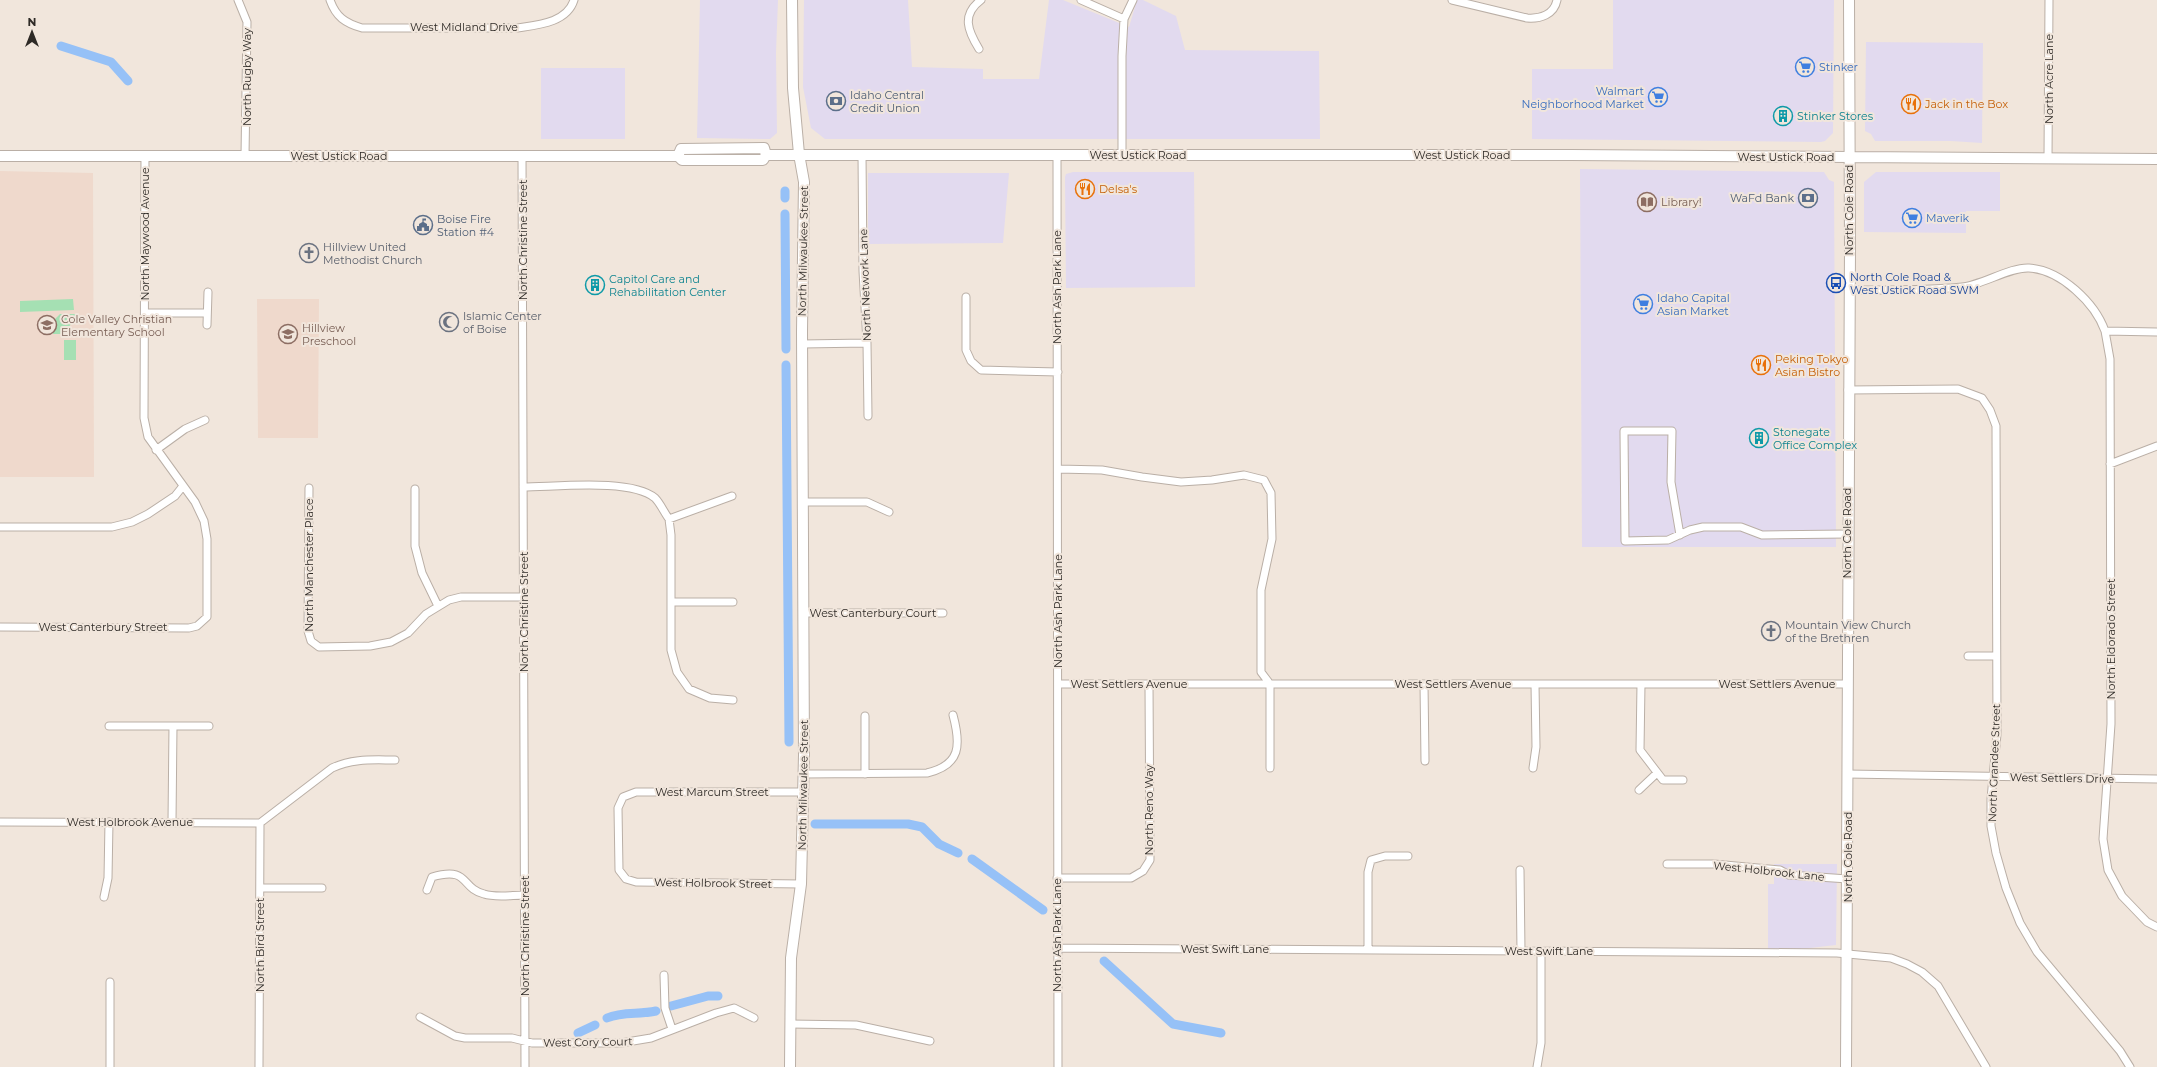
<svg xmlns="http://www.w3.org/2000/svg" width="2157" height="1067" font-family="Montserrat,sans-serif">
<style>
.commercial{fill:#e2daef}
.education{fill:#efd9cc}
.green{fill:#a5e0b3}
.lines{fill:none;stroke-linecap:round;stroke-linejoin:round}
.canal{stroke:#96c1f7;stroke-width:9}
.street-casing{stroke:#baafa6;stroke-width:9}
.secondary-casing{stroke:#baafa6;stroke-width:12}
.street{stroke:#fff;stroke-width:7}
.secondary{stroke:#fff;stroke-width:10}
.labels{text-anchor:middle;stroke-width:4;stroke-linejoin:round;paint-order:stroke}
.street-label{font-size:11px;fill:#2e2a26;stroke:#f1e6dc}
.shop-label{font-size:11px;fill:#366cbe;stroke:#f1e6dc;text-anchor:start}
.service-label{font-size:11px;fill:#4e5e75;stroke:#f1e6dc;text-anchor:start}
.food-label{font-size:11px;fill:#c56008;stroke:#f1e6dc;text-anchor:start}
.culture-label{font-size:11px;fill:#0d838f;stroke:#f1e6dc;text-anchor:start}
.education-label{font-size:11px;fill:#785e54;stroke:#f1e6dc;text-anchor:start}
.worship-label{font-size:11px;fill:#5b616d;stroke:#f1e6dc;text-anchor:start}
.transit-label{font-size:11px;fill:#164399;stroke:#f1e6dc;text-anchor:start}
</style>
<rect width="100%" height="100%" fill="#f1e6dc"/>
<path class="commercial" d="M700,0H778L776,53L777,133L770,139L697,138Z
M804,0H908L912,67L983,69V79H1039L1049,0H1063L1129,27L1137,0H1143L1176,16L1185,50L1319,51L1320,139H825L811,128L803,87Z
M1613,0H1834L1833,133L1825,141L1821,142L1532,139V69H1613Z
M1866,42L1983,43L1982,143L1951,141H1875L1871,134L1865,131Z
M541,68H625V139H541Z
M1580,169L1824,172L1829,180L1834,182L1836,547H1582Z
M1073,172H1194L1195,287L1066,288L1065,177L1066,174Z
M1876,172H2000V211H1966V233L1864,232V182Z
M868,173H1009L1003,243L868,244Z
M1774,864H1837L1836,945L1801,949H1768V884H1774Z"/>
<path class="education" d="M0,171L93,173L94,477H0Z
M257,299H319L318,438H258Z"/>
<path class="green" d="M73,299L74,310L20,312V301Z
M60,314H75V320L62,334H53V321Z
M64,340H76V360H64Z"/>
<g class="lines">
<path class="canal" d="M61,46L111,62L128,81
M785,191V198
M785,214L786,349
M786,365L789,742
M815,824H908L922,827L939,844L958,853
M972,859L1043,910
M1104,961L1173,1024L1221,1033
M671,1006L708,996H718
M607,1018C623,1011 639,1015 656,1011
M578,1033L595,1025"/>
<g class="street-casing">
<path id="street" d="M238,0L247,22L245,156
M330,0C336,17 345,23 362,28H517C537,25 567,23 574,0
M1081,0L1124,19
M1452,0L1527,18C1540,19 1554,15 1557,0
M979,49C968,31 961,15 981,0
M862,154L863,271L867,343L868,416
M1057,155L1058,1067
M1122,155V56L1124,19L1133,0
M522,156L525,1067
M2048,158L2049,0
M1849,290C1887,290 1924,291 1962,287C1982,285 2010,267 2029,268C2061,270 2095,303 2105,331L2157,332
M966,297V350L971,361L981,370L1058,372
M145,313H207
M207,325L208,292
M2105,331L2110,359L2111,724L2103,839L2108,870L2122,896L2147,922L2157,927
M802,344L867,343
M1848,390L1958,389L1982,398L1990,410L1996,426L1997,734L1991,799V826L1996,853L2006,888L2020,923L2037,952L2120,1051L2130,1067
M156,450L185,429L205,420
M2110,464L2157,446
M1058,469L1102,470L1142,477L1181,482L1212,480L1244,475L1264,480L1271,493L1272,539L1261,590V672L1270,684V768
M523,487C555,487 631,478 655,498C660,503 664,512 669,519L732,496
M309,488L308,631L311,641L319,647L370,646L391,642L408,633L426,614L449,600L461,597H524
M415,489V546L422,573L438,606
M803,502H867L889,512
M669,519L671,535V650L677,672L689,689L710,698L733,700
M0,527H112L132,522L148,514L175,496L183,486
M1680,535L1671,482L1672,431H1624L1625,541L1668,540L1690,530L1703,527H1741L1762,535L1848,534
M671,602H733
M804,613H943
M0,627L189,628L197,626L207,617V539L204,521L195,502L148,437L144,418L145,156
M1968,656H1996
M1058,684H1847
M1424,684L1425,761
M1641,684L1640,750L1663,780H1683
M865,716V774
M109,726H209
M1533,768L1536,747L1535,684
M803,774L927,773C961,765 961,745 953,715
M1847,774L2157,779
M1639,790L1657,773
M0,822L260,823
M172,822L173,726
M260,823L332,768C353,758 373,760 395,760
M1667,864H1714L1780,870L1789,875L1848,879
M1520,870L1521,951
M1057,878H1131L1143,871L1150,860L1149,684
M801,884L636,882L626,879L619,870L618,808L623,797L636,792H803
M260,888H322
M427,890L432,877C470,866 460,888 484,894C496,898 512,895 525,895
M104,897L108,878L109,822
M1057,948L1837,953L1891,958L1907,964L1922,972L1938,986L1986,1067
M1368,950V872L1371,860L1385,856H1408
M664,975L665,1008L672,1029
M110,982V1067
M420,1017L455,1036L465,1038H512L532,1043H621L651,1038L716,1013L734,1008L754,1018
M790,1024L856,1025L930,1041
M259,1067L260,823
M1537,1067L1541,1043V951"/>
</g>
<g class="secondary-casing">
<path id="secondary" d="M766,155H1572L2157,159
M0,156H678L682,160H763L766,155L764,148L681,149L678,156
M790,1067L791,958L801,884L804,755L802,332L804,182L799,154L793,88L792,0
M1846,1067L1850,248L1849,0"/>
</g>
<use href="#street" class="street"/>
<use href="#secondary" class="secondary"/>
</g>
<defs>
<g id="supermarket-ring" transform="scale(1)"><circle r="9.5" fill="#f1e6dc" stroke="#3f7fe0" stroke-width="1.5"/><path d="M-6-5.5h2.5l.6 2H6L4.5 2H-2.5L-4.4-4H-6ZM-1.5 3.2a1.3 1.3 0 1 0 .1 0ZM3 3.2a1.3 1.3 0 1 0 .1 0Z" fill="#3f7fe0"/></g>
<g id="bank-ring" transform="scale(1)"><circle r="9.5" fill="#f1e6dc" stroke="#5c6f8a" stroke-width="1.5"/><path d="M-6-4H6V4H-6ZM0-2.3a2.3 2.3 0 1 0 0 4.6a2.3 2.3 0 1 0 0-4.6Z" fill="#5c6f8a"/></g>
<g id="restaurant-ring" transform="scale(1)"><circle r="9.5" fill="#f1e6dc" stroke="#e8710a" stroke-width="1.5"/><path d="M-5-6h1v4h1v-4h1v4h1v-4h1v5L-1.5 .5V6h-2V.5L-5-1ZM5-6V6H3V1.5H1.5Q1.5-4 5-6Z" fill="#e8710a"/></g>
<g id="building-ring" transform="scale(1)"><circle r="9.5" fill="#f1e6dc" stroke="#0f9aa8" stroke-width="1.5"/><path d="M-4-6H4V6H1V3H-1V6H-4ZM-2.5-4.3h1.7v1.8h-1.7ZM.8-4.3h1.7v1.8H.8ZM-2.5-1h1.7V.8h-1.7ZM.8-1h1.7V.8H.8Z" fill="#0f9aa8"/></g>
<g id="library-ring" transform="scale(1)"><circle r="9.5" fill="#f1e6dc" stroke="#8d6e63" stroke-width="1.5"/><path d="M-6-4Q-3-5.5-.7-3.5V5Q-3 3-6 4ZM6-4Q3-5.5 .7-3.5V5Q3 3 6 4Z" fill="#8d6e63"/></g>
<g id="civic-ring" transform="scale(1)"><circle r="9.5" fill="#f1e6dc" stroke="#5c6f8a" stroke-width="1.5"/><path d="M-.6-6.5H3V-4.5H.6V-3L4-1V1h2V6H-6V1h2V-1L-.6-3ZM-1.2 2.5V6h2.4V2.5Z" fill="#5c6f8a"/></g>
<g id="church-ring" transform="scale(1)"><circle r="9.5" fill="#f1e6dc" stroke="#6b7280" stroke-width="1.5"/><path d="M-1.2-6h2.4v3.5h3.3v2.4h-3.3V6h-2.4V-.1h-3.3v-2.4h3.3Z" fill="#6b7280"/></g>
<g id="bus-ring" transform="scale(1)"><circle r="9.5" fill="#f1e6dc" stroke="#1a4fb4" stroke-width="1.5"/><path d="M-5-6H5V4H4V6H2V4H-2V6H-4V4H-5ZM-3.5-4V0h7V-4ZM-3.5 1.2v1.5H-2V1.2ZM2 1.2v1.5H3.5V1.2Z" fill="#1a4fb4"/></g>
<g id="mosque-ring" transform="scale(1)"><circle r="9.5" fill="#f1e6dc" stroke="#6b7280" stroke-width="1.5"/><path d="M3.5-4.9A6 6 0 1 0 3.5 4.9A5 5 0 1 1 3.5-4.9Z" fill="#6b7280"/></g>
<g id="school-ring" transform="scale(1)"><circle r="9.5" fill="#f1e6dc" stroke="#8d6e63" stroke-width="1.5"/><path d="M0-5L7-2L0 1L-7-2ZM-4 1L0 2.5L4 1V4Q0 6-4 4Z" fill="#8d6e63"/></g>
</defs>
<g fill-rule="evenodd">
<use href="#supermarket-ring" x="1805" y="67"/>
<use href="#supermarket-ring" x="1658" y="97"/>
<use href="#bank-ring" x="836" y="101"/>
<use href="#restaurant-ring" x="1911" y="104"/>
<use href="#building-ring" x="1783" y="116"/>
<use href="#restaurant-ring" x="1085" y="189"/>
<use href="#bank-ring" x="1808" y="198"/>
<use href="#library-ring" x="1647" y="202"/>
<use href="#supermarket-ring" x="1912" y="218"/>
<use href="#civic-ring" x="423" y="225"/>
<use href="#church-ring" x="309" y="253"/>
<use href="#bus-ring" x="1836" y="283"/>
<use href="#building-ring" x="595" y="285"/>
<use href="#supermarket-ring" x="1643" y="304"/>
<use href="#mosque-ring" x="449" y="322"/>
<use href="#school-ring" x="47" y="325"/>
<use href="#school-ring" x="288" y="334"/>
<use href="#restaurant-ring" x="1761" y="365"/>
<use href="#building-ring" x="1759" y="438"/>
<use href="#church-ring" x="1771" y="631"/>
</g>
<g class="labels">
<g class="street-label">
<text x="464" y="31">West Midland Drive</text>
<text transform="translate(247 77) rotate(-90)" y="4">North Rugby Way</text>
<text transform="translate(2049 79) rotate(-90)" y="4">North Acre Lane</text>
<text x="1138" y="159">West Ustick Road</text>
<text x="1462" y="159">West Ustick Road</text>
<text x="339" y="160">West Ustick Road</text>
<text x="1786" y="161">West Ustick Road</text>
<text transform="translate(1849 210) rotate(-90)" y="4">North Cole Road</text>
<text transform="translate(145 234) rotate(-90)" y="4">North Maywood Avenue</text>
<text transform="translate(523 240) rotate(-90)" y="4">North Christine Street</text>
<text transform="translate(803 251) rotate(-89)" y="4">North Milwaukee Street</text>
<text transform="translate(865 285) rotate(-92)" y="4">North Network Lane</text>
<text transform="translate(1057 287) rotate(-90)" y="4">North Ash Park Lane</text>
<text transform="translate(1847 533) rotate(-90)" y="4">North Cole Road</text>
<text transform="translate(309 565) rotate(-90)" y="4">North Manchester Place</text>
<text transform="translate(1058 611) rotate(-90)" y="4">North Ash Park Lane</text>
<text transform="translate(524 612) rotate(-90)" y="4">North Christine Street</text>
<text x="873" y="617">West Canterbury Court</text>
<text x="103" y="631">West Canterbury Street</text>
<text transform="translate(2111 639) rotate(-90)" y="4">North Eldorado Street</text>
<text x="1129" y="688">West Settlers Avenue</text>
<text x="1453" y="688">West Settlers Avenue</text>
<text x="1777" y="688">West Settlers Avenue</text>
<text transform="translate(1994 763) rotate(-88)" y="4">North Grandee Street</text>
<text transform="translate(2062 778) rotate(1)" y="4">West Settlers Drive</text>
<text transform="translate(803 785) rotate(-89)" y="4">North Milwaukee Street</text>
<text x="712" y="796">West Marcum Street</text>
<text transform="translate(1149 810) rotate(-90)" y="4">North Reno Way</text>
<text x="130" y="826">West Holbrook Avenue</text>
<text transform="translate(1848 857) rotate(-90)" y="4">North Cole Road</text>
<text transform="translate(1769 871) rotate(6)" y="4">West Holbrook Lane</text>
<text transform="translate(713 883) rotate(1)" y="4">West Holbrook Street</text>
<text transform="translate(1057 935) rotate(-90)" y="4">North Ash Park Lane</text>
<text transform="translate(525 936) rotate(-90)" y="4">North Christine Street</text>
<text transform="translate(260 945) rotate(-90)" y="4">North Bird Street</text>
<text x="1225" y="953">West Swift Lane</text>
<text x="1549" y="955">West Swift Lane</text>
<text transform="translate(588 1042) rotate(-1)" y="4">West Cory Court</text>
</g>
<g class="shop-label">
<text x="1819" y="71">Stinker</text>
<text x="1644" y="95" text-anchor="end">Walmart<tspan x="1644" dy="13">Neighborhood Market</tspan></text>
<text x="1926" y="222">Maverik</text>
<text x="1657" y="302">Idaho Capital<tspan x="1657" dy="13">Asian Market</tspan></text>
</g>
<g class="service-label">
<text x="850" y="99">Idaho Central<tspan x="850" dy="13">Credit Union</tspan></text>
<text x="1794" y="202" text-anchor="end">WaFd Bank</text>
<text x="437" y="223">Boise Fire<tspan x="437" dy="13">Station #4</tspan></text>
</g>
<g class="food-label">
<text x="1925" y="108">Jack in the Box</text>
<text x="1099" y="193">Delsa's</text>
<text x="1775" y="363">Peking Tokyo<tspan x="1775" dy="13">Asian Bistro</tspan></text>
</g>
<g class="culture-label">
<text x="1797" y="120">Stinker Stores</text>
<text x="609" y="283">Capitol Care and<tspan x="609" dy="13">Rehabilitation Center</tspan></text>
<text x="1773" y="436">Stonegate<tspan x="1773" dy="13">Office Complex</tspan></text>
</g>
<g class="education-label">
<text x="1661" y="206">Library!</text>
<text x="61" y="323">Cole Valley Christian<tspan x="61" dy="13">Elementary School</tspan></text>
<text x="302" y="332">Hillview<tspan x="302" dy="13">Preschool</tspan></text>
</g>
<g class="worship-label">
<text x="323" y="251">Hillview United<tspan x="323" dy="13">Methodist Church</tspan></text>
<text x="463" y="320">Islamic Center<tspan x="463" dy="13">of Boise</tspan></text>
<text x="1785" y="629">Mountain View Church<tspan x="1785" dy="13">of the Brethren</tspan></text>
</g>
<g class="transit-label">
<text x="1850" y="281">North Cole Road &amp;<tspan x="1850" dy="13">West Ustick Road SWM</tspan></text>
</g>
</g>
<g transform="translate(32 32)" stroke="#f1e6dc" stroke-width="3" paint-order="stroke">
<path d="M0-3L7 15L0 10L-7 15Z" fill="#2e2a26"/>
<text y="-6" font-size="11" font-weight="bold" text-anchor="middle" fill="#2e2a26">N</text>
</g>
</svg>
